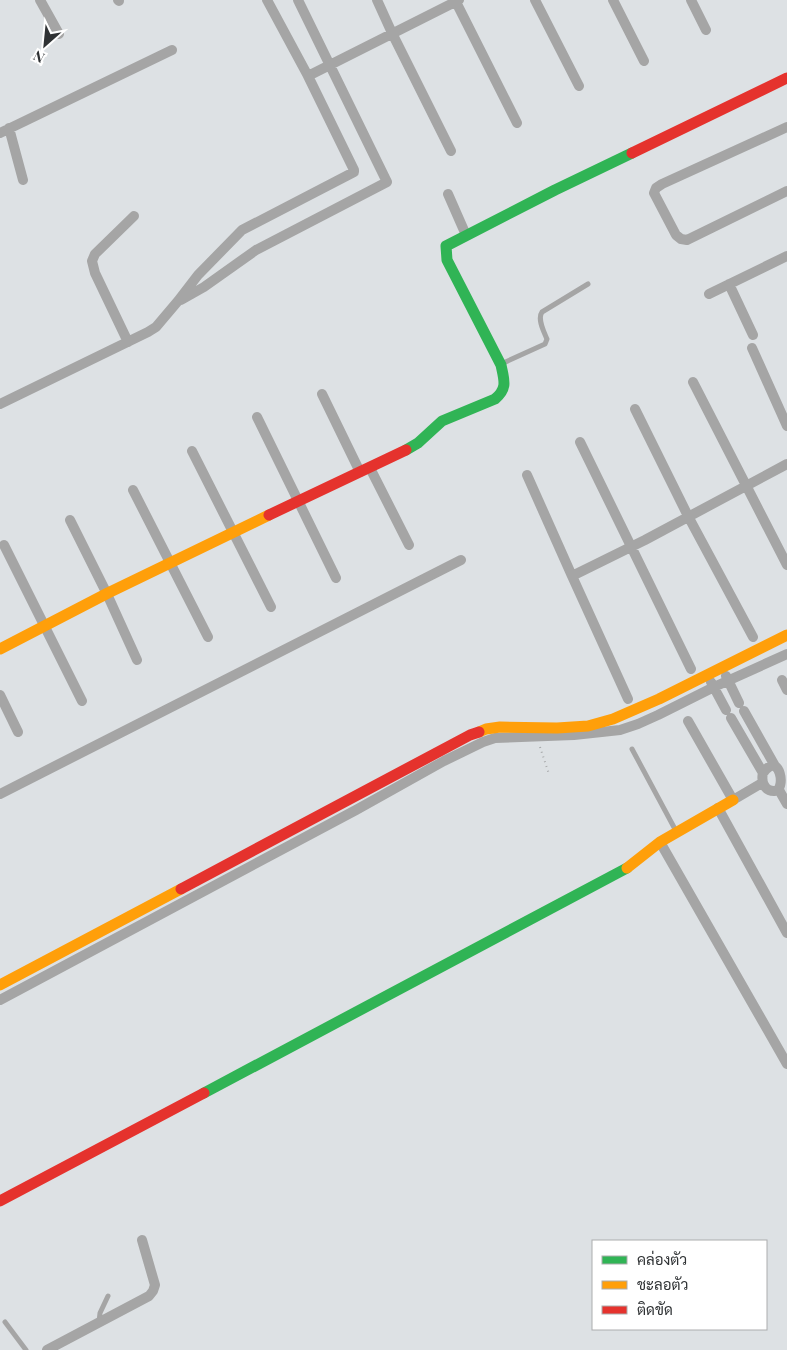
<svg xmlns="http://www.w3.org/2000/svg" width="787" height="1350" font-family="'Playfair Display',Sarabun,serif">
<style>
.lines{fill:none;stroke-linecap:round;stroke-linejoin:round}
.path{stroke:#a7a9aa;stroke-width:2;stroke-dasharray:1 4;stroke-linecap:butt}
.lane{stroke:#a5a5a5;stroke-width:5}
.street{stroke:#a5a5a5;stroke-width:10}
.fast{stroke:#30b455;stroke-width:11}
.slow{stroke:#ff9f0a;stroke-width:11}
.jam{stroke:#e5322d;stroke-width:11}
</style>
<rect width="100%" height="100%" fill="#dde1e4"/>
<g class="lines">
<path class="path" d="M540,747L549,774"/>
<path class="lane" d="M501,364L545,344L547,339C544,332 537,319 542,312L588,284
M632,749L676,831
M5,1322L26,1350
M99,1322L100,1313L108,1296"/>
<path class="street" d="M40,0L59,34
M118,0L119,1
M377,0L392,33L451,151
M455,0L517,123
M535,0L579,86
M613,0L644,61
M691,0L706,30
M308,76L459,0
M787,127L662,184L656,188L654,193L676,235L681,239L687,240L787,191
M9,128L23,180
M0,133L172,50
M448,194L466,235
M729,284L753,335
M709,294L787,256
M181,300L204,287L256,250L387,182L298,0
M128,342L95,273L92,261L95,254L134,216
M752,348L787,426
M693,382L787,565
M322,394L360,472
M0,404L148,332L156,327L178,301L198,275L242,230L354,172V170L308,76L267,0
M635,409L688,516L753,637
M257,417L336,578
M580,442L691,669
M192,451L271,607
M370,468L409,545
M527,475L572,576
M133,490L208,637
M70,520L107,594L137,660
M4,545L82,701
M726,676L739,703
M782,680L787,690
M711,682L726,710
M0,695L18,732
M628,699L572,576L645,540L787,464
M744,711L775,766
M731,718L763,773C761,781 764,791 774,791C787,792 780,749 763,773
M688,721L733,800L762,783
M779,790L787,804
M0,794L461,560
M718,808L787,933
M660,842L787,1064
M0,1000L356,810L444,761L483,742L495,738L574,735L620,730L638,724L658,715L714,687L787,654
M47,1350L149,1296L153,1291L155,1285L142,1240"/>
<path class="fast" d="M406,450L418,443L442,421L495,399C508,388 504,380 501,365L447,260L446,246L555,190L632,153
M204,1093L627,868"/>
<path class="slow" d="M0,649L108,593L269,515
M479,732L486,729L500,727L557,728L588,726L613,719L659,699L787,635
M627,868L660,842L733,800
M0,985L181,889"/>
<path class="jam" d="M632,153L787,78
M269,515L406,450
M181,889L470,735L479,732
M0,1201L204,1093"/>
</g>
<rect x="592" y="1240" width="175" height="90" fill="#ffffff" stroke="#acadae"/>
<rect x="602" y="1256" width="25" height="8" fill="#30b455" stroke="#acadae"/>
<text x="637" y="1265" font-size="15" fill="#2f3234">คล่องตัว</text>
<rect x="602" y="1281" width="25" height="8" fill="#ff9f0a" stroke="#acadae"/>
<text x="637" y="1290" font-size="15" fill="#2f3234">ชะลอตัว</text>
<rect x="602" y="1306" width="25" height="8" fill="#e5322d" stroke="#acadae"/>
<text x="637" y="1315" font-size="15" fill="#2f3234">ติดขัด</text>
<g transform="translate(45 45) rotate(207)" stroke="#ffffff" stroke-width="4" paint-order="stroke">
<path d="M0-4L9 19L0 12L-9 19Z" fill="#2f3234"/>
<text y="-8" font-size="14" font-weight="bold" text-anchor="middle" fill="#2f3234">N</text>
</g>
</svg>
